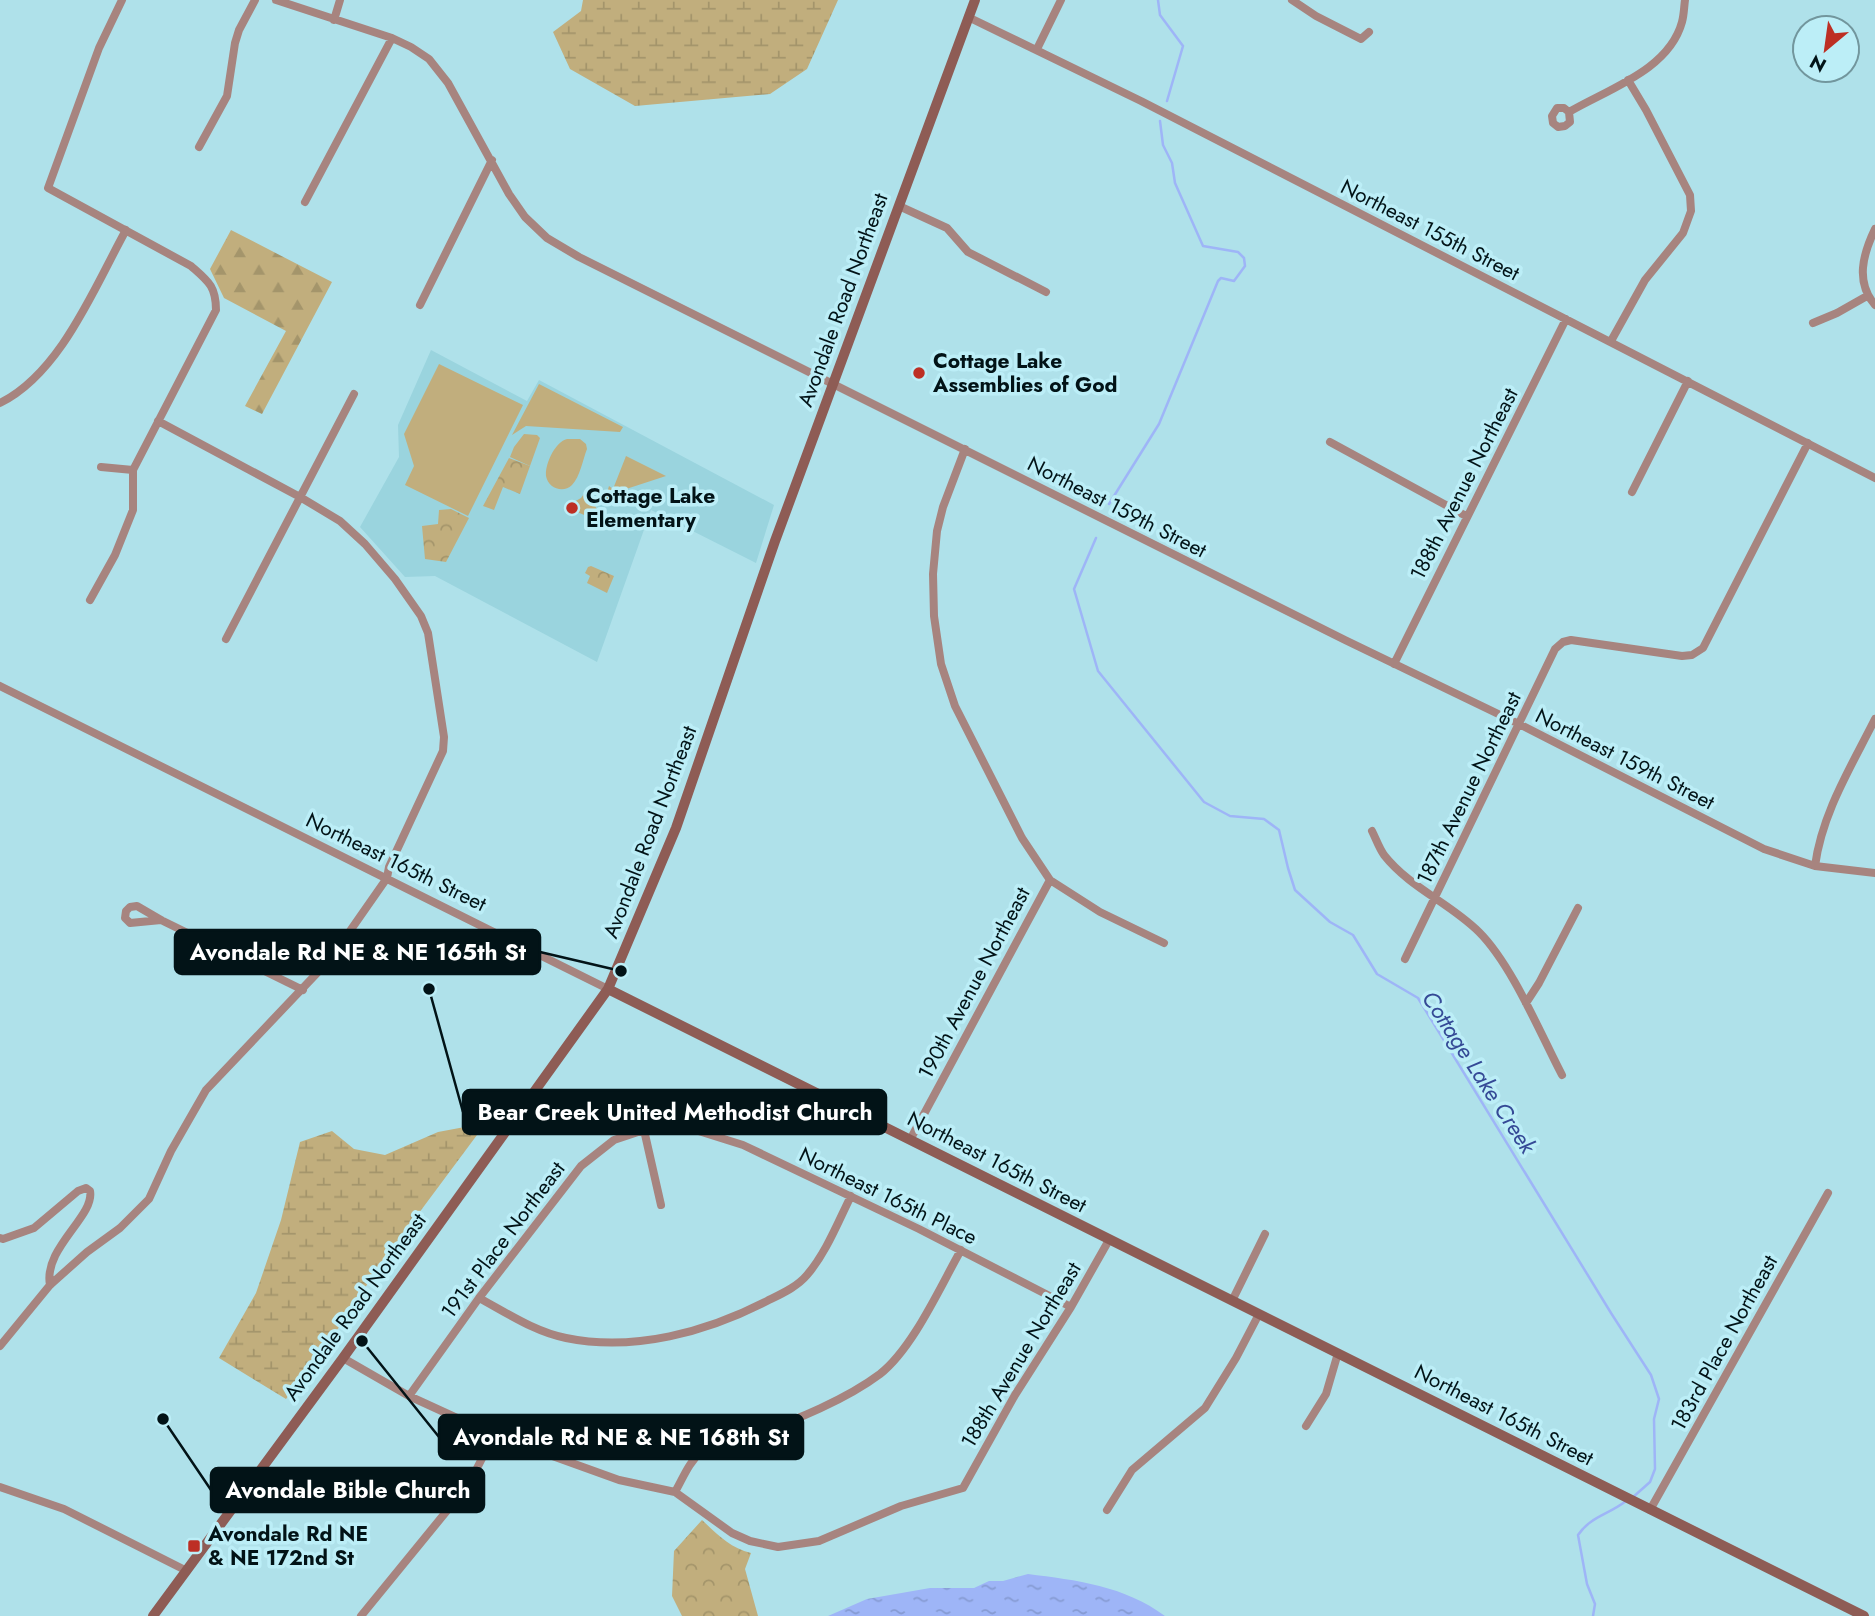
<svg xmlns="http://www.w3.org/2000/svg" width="1875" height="1616" font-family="Jost,sans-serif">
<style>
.built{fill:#9ad4de}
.grass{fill:#c1ae7d}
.forest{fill:url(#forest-firs)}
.wetland{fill:url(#wetland-marsh)}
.park{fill:url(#park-crowns)}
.water{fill:url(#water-ripples)}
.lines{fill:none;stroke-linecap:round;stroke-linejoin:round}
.stream{stroke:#9eb5f7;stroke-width:2.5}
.street{stroke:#a7847f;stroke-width:8}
.secondary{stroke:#8e5c55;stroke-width:10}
.poi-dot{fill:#bd2f24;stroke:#bceef7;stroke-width:2.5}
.labels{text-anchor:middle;stroke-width:7;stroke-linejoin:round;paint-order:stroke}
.street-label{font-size:21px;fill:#021317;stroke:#bceef7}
.poi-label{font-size:21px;font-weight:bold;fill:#021317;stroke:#bceef7;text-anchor:start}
.water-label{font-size:23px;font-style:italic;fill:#354a96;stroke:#bceef7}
.leader{fill:none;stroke:#021317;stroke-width:2.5}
.callout-dot{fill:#021317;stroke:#bceef7;stroke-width:2.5}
.callout{fill:#021317;stroke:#021317;stroke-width:2.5}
.callout-label{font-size:23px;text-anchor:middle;font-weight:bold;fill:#fff}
</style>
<defs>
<pattern id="forest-firs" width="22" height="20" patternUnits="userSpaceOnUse" patternTransform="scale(1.75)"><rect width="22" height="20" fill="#c1ae7d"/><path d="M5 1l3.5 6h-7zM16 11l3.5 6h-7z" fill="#a4956b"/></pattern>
<pattern id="wetland-marsh" width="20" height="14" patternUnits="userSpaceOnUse" patternTransform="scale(1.75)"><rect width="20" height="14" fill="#c1ae7d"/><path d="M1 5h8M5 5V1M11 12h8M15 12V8" fill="none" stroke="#a4956b"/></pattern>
<pattern id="park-crowns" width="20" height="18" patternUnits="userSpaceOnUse" patternTransform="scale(1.75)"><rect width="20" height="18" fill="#c1ae7d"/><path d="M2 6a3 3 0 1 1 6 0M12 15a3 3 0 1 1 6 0" fill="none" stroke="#a4956b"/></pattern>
<pattern id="water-ripples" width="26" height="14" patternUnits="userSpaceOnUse" patternTransform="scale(1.75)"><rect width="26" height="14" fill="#9eb5f7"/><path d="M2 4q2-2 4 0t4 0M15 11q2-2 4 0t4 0" fill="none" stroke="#869bd3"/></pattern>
</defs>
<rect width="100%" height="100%" fill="#afe1ea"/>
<path class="built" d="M431,350L527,401L539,380L774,505L756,563L651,510L597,662L435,576L405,577L360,527L399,457L398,425Z"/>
<path class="grass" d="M439,364L523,405L468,516L405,485L414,466L404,434Z
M539,384L623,427L620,432L526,426L512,435Z
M524,434L537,435L540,438L530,466L510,457L514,447Z
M567,439H580L586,444L587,449C583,459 580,477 572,485C563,494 548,488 546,476C545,464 555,442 567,439Z
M626,456L666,476L620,491L618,498L608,500L606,496L609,486L613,489Z
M589,487H592L591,499L598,511L594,519L565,507L581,498Z"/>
<path class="forest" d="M231,230L332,282L262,414L245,406L286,331L224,298L210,269Z"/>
<path class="wetland" d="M583,0H838L807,69L770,94L635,106L570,69L553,32L581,11Z
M470,1126L477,1135L378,1268L320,1356L286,1399L219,1358L256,1293L281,1220L300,1142L332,1131L354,1149L385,1155L438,1132Z"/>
<path class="park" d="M509,458L530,466L520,494L503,487L494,510L483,506Z
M451,509L469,518L446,562L425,559L422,526L438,524L439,510Z
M591,566L614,576L607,593L587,583L590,576L585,573L588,567Z
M702,1520C717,1534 730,1548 751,1553L745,1569L758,1616H682L672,1596L674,1551Z"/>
<path class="water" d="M1028,1574C1076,1580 1125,1586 1165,1616H828L867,1599L930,1588H974L989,1581H1003Z"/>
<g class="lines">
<path class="stream" d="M1158,0L1160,15L1183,46L1167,101
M1109,504L1159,424L1218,281L1221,278L1234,281L1245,266L1244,258L1238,252L1203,246L1175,183L1172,163L1163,145L1160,121
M1096,538L1074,589L1098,671L1204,802L1230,816L1264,819L1279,830L1288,868L1295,890L1330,922L1353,935L1377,974L1418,998L1611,1313L1651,1375L1659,1399L1654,1419L1655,1469L1650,1482L1632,1498
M1593,1616L1595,1604L1587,1584L1578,1535C1591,1516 1608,1515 1626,1501"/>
<path class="street" d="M276,0L392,38L411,47L429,59L448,83L509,194L525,217L547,238L579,257L1345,640L1519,724L1764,849L1815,866L1875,873
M1292,0L1316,16L1361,39L1369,32
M968,17L1141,101L1875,478
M334,20L340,0
M1037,49L1061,0
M1569,112L1564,108H1557L1552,116L1553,123L1558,127L1565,126L1570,122L1569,112C1608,89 1669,70 1682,22C1684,15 1684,7 1685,0
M199,147L227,96L235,43L239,30L255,0
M305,202L392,38
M899,206L947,228L968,252L1046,292
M1875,229C1863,254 1855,282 1875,305
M420,305L492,160
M1813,323L1837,313L1867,296
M1611,341L1645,280L1683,233L1691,211L1690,195L1646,110L1628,80
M0,403C61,373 95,286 126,230
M1330,442L1466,516
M965,449L943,507L937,531L933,574L934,616L941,664L955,706L1022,838L1050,880L1100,912L1164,943
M101,467L133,470
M1632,492L1688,381
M90,600L115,555L133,510V470L216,310C216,286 208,281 191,266L48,188L99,48L122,0
M226,639L354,394
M1394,664L1566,319
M0,686L608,989
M1372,831C1376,839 1379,848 1384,855C1410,888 1450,903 1479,932C1512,965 1540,1033 1562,1075
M1815,866C1822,813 1851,767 1875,719
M161,920L130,923L125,918L126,911L130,907L137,906L161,920L303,990
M1405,959L1555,649L1563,642L1571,640L1682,656L1692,655L1703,648L1808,443
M1526,1003L1539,983L1578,908
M644,1130L661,1205
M910,1140L1050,880
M0,1238L3,1239L34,1228L78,1191L86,1188L90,1191C95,1216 43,1248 50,1285
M479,1298C507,1313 535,1332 566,1338C634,1352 707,1332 767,1301C781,1294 797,1287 807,1275C826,1253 838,1222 851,1196
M1232,1301L1265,1234
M0,1346L50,1285L87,1252L120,1228L149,1199L171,1151L206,1090L319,971L336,951L387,878L389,867L443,751L444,737L428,633L421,616L395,579L365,544L340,521L300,497L158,421
M343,1358L409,1396L494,1435L619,1480L675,1492L732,1533L750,1541L778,1547L819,1541L901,1506L963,1488L1015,1395L1071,1307L1109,1240
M409,1396L479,1298L581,1166L614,1140L644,1130L689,1128L743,1145L919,1229L1071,1307
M1306,1426L1326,1394L1338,1353
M0,1487L64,1509L187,1571
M675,1492C683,1478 689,1462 701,1452C716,1437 736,1439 755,1433C794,1422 848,1398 880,1374C913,1348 940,1287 961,1250
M1107,1510L1132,1470L1205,1408L1236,1358L1259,1314
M1650,1510L1828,1193
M361,1616L459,1496L473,1476L494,1435"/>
<path class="secondary" d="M608,989L1864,1616
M153,1616L343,1358L608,989L676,828L775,541L975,0"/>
</g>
<g class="poi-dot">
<circle cx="919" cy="373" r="7"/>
<circle cx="572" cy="508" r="7"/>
<rect x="187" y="1539" width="14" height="14" rx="3.5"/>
</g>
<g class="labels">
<g class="street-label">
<text transform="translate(1430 230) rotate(27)" y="7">Northeast 155th Street</text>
<text transform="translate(843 300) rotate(-70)" y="7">Avondale Road Northeast</text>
<text transform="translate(1464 484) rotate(-63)" y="7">188th Avenue Northeast</text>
<text transform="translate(1117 507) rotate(27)" y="7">Northeast 159th Street</text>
<text transform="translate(1625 759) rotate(27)" y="7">Northeast 159th Street</text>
<text transform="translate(1469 788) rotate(-64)" y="7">187th Avenue Northeast</text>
<text transform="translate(650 832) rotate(-69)" y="7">Avondale Road Northeast</text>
<text transform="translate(396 862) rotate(26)" y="7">Northeast 165th Street</text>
<text transform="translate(974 983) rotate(-62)" y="7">190th Avenue Northeast</text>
<text transform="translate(997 1162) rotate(27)" y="7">Northeast 165th Street</text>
<text transform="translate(888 1196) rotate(26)" y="7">Northeast 165th Place</text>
<text transform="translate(503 1240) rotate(-53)" y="7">191st Place Northeast</text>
<text transform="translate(355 1307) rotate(-54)" y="7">Avondale Road Northeast</text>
<text transform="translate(1724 1343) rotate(-61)" y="7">183rd Place Northeast</text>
<text transform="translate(1021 1355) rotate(-59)" y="7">188th Avenue Northeast</text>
<text transform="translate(1504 1415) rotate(27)" y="7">Northeast 165th Street</text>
</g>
<g class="poi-label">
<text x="933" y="368">Cottage Lake<tspan x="933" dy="24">Assemblies of God</tspan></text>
<text x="586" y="503">Cottage Lake<tspan x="586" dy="24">Elementary</tspan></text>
<text x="208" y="1541">Avondale Rd NE<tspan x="208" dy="24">&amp; NE 172nd St</tspan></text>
</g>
<g class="water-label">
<text transform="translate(1479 1072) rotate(57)" y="8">Cottage Lake Creek</text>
</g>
</g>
<path class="leader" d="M621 971L540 952M429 989L463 1112M362 1341L439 1437M163 1419L211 1490"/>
<g class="callout-dot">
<circle cx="621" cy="971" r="7"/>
<circle cx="429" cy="989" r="7"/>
<circle cx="362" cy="1341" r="7"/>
<circle cx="163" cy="1419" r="7"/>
</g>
<g class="callout">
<rect x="175" y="930" width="365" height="44" rx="7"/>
<rect x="463" y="1090" width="423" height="44" rx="7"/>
<rect x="439" y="1415" width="364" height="44" rx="7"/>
<rect x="211" y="1468" width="273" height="44" rx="7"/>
</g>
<g class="callout-label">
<text x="358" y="960">Avondale Rd NE &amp; NE 165th St</text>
<text x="675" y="1120">Bear Creek United Methodist Church</text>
<text x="621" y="1445">Avondale Rd NE &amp; NE 168th St</text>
<text x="348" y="1498">Avondale Bible Church</text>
</g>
<g transform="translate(1826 49) rotate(209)"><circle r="33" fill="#bceef7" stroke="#72969d" stroke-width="2"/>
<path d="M0-5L12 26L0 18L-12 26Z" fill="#bd2f24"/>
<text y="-10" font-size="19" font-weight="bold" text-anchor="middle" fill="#021317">N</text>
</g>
</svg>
